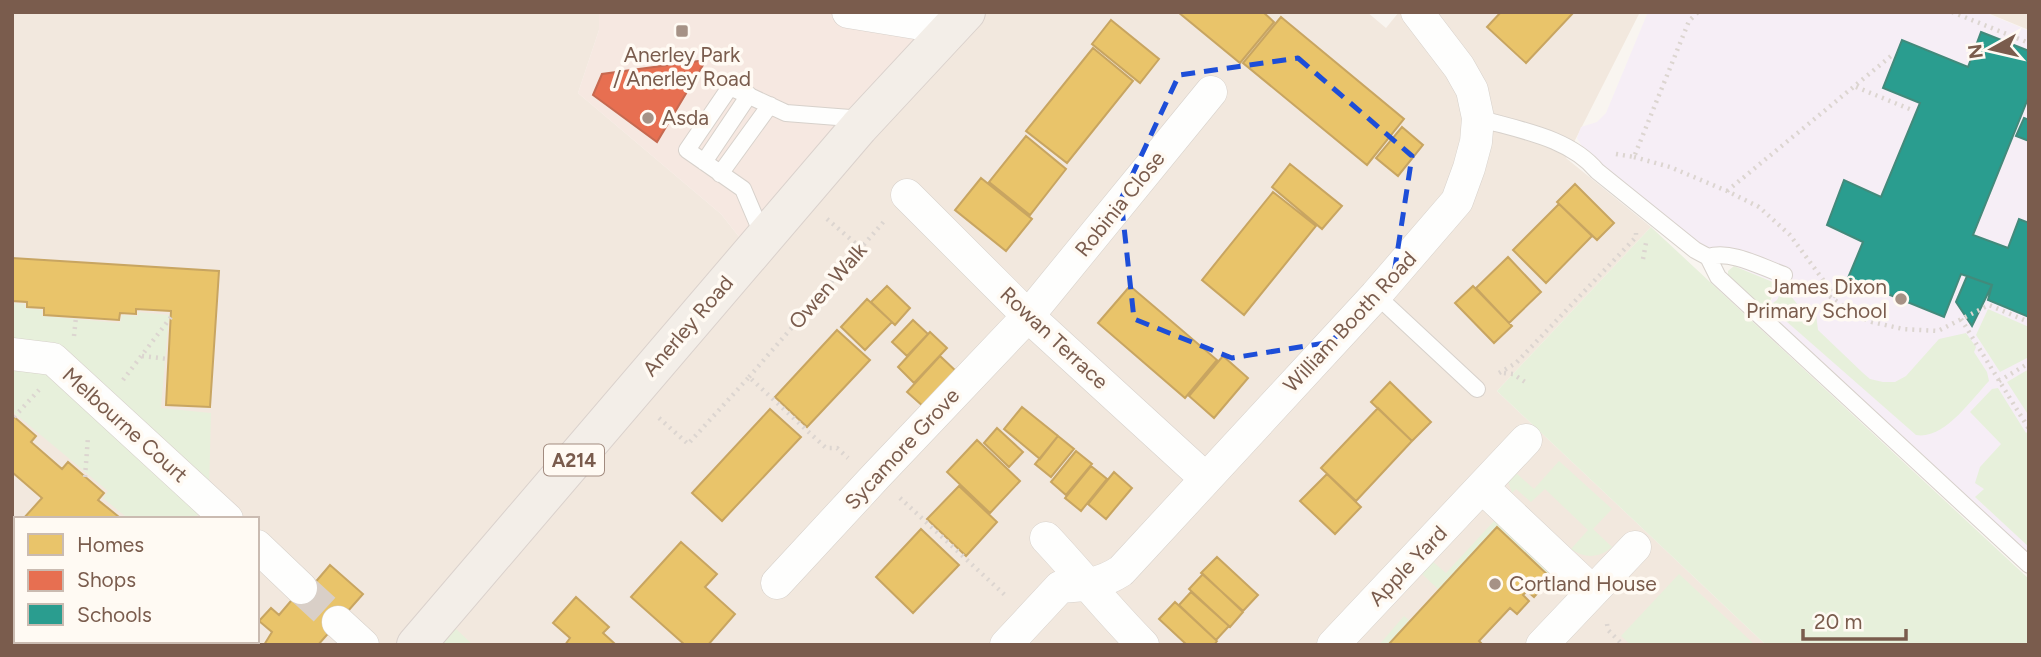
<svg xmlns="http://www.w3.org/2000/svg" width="2041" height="657" font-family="Figtree,sans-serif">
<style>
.residential{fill:#f2e8de;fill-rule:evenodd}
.commercial{fill:#f6e8e1}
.education{fill:#f6eef6}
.green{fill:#e7f0db}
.homes{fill:#e9c46a;stroke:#c8a561;stroke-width:2}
.shops{fill:#e76f51;stroke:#c66950;stroke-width:2}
.schools{fill:#2a9d8f;stroke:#428a7b;stroke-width:2}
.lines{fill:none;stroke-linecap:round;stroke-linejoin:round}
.street-tunnel{stroke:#d9cfc7;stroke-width:32;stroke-dasharray:32 16;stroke-linecap:butt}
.lane-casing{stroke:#d7d1cb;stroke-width:18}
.street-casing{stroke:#d7d1cb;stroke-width:33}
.primary-casing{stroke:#dad1cc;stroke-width:40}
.path{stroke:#dcd5d0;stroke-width:4.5;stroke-dasharray:2 5;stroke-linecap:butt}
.lane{stroke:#fefefd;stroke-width:16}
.street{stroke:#fefefd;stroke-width:32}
.primary{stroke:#f3eee8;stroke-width:38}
.marked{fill:none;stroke:#1d4ed8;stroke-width:5;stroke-dasharray:14 9;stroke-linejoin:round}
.poi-dot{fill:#a69286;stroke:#fffaf3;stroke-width:2.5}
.labels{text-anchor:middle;stroke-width:7;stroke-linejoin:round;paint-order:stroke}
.shield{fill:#fffaf3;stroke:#a28b7f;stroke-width:2}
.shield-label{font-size:19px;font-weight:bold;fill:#7a5c4d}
.poi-label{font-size:21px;fill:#7a5c4d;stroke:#fffaf3;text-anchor:start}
.street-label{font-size:21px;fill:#7a5c4d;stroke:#fffaf3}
</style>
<rect width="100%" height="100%" fill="#f9f5f0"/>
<path class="residential" d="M12,12H599V30L578,93L721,214L752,253L966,12H1367L1386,28L1399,12H1640L1566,158L1651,227L1497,391L1766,645H12ZM16,519H257V641H16Z
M1985,12H2029V30Z"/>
<path class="commercial" d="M599,12H966L752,253L721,214L578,93L599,30Z"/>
<path class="education" d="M1648,12H1984L2029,31V558L1764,312L1781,285L1696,250L1596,170L1577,138L1581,127L1597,122L1606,113Z"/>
<path class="green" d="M1651,227L2029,579V645H1766L1497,391Z
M1734,266L1780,285L1777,286L1765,312L1728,275V271Z
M1787,291L1801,309L1816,314L1818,330L1863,373L1870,379L1883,382H1895L1906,376L1939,339L1966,333L1976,347L1974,352L1987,372L1989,381C1971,400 1944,440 1916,435L1769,306L1777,300L1780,294Z
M12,303L25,304V308L42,310V316L120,323L122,315L138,316V312L169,315L161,408L211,413L209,491L12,347Z
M1988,309L2029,327V357L2000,372L1976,335Z
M12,361L51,366L202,510L194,519H124L125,516L103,498L108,491L12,411Z
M2029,369V416L2007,382Z
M1998,388L2026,433L2029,430V547L1975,497L1984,489L1975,483L1980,467L2001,444L1970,412L1992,389Z
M1559,461L1612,509L1593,529L1612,547C1599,558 1585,559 1571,549L1588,530L1545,489L1531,502L1516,489L1512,493L1508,481L1516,473L1534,489Z
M1495,520L1556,577L1554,580L1497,527L1439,590L1421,573L1432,561L1446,573Z
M1679,574L1755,645H1631L1621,636Z
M1404,616L1409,620L1387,645H1379Z
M455,628L473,645H440Z"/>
<path class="homes" d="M1178,12H1263L1274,22L1240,63Z
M1501,12H1574L1526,63L1487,27Z
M1281,17L1404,119L1367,165L1243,63Z
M1111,20L1159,59L1140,83L1092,44Z
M1093,48L1133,81L1067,163L1026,131Z
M1402,127L1423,145L1398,176L1376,158Z
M1026,136L1066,169L1030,215L989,182Z
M1290,164L1342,206L1322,229L1272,187Z
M981,178L1032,219L1006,251L955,210Z
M1575,184L1614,223L1597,240L1557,202Z
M1273,192L1316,226L1244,315L1202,280Z
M1559,204L1592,236L1546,283L1513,250Z
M1508,257L1541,292L1509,323L1476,288Z
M12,258L219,271L210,407L166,405L171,311L136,309V314L120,313L119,320L44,315V308L27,307V302L12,301Z
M887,286L910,308L895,325L871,302Z
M1130,286L1217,360L1185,398L1098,323Z
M1473,286L1512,326L1494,343L1455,303Z
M867,299L892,322L865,350L841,327Z
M913,320L928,334L907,356L892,342Z
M837,330L870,360L807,427L775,397Z
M930,332L947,348L914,383L898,367Z
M940,356L957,372L924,407L907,392Z
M1223,356L1248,378L1214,418L1189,396Z
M1390,382L1431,422L1412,441L1371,402Z
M1022,407L1058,436L1040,459L1004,429Z
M1378,408L1412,441L1356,501L1321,468Z
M770,409L801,437L722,521L692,493Z
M12,415L36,436L31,442L62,469L68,462L104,493L98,500L119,517L118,519H23L42,498L12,472Z
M997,428L1023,452L1009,467L984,443Z
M1058,436L1074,449L1051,477L1035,464Z
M977,440L1020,481L990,513L947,472Z
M1076,451L1092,464L1066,495L1051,482Z
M1091,466L1107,479L1081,511L1065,498Z
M1114,472L1132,488L1106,519L1088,504Z
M1327,474L1361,507L1335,534L1300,501Z
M959,486L997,522L966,556L927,519Z
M1497,527L1551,578L1534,597L1527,591L1523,595L1529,601L1517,614L1510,608L1479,641L1483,645H1388Z
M921,529L959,565L913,613L876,577Z
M681,542L717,574L705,587L735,614L708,645H685L631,597Z
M1217,557L1258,595L1243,611L1201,573Z
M330,565L363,594L318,645H264L272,632L259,621L271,608L279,615L308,581L313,585Z
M1203,574L1243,612L1230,627L1189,589Z
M1191,592L1229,626L1216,640L1179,605Z
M576,597L609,627L603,633L614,643L612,645H565L570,638L553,623Z
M1175,602L1217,641L1214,645H1187L1159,619Z"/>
<path class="shops" d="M706,60L657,142L593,95L602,74Z"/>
<path class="schools" d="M1981,32L2029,51V96L1973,235L2008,248L2019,219L2029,223V317L1988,300L1992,285L1961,274L1944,317L1848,278L1863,242L1827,225L1844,180L1881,197L1920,103L1883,88L1902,40L1968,67Z
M2024,118L2029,120V141L2016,136Z
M1967,276L1992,285L1972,326L1956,302Z"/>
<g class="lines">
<path class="street-tunnel" d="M301,588L338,622"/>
<g class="lane-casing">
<path id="lane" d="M1478,118C1518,130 1569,137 1597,171L1695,250L1708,257L1718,277L2029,565
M704,162L749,95
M720,174L770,105
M763,236L743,189L687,150L730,87L786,113L863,119
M1708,257C1732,250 1761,267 1784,275
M1376,295L1477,389"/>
</g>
<g class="street-casing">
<path id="street" d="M848,12L952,29
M907,195L1028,316L1205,478
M12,354L53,359L227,519
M1483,488L1592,591
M1046,538C1079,573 1109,611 1143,645
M257,546L301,588
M777,583L876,476L1028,316L1211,92
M338,622L363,645
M1006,645L1060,587C1083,586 1101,584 1121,571L1376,295L1457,201L1469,168L1476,142L1478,118L1472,90L1459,67L1417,12
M1333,645L1526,440
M1542,645L1635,547"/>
</g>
<g class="primary-casing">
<path id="primary" d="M416,645L859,127L966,12"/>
</g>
<path class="path" d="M1952,12L2029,43
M1856,87L1912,110
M1616,154L1634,157L1689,21L1698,12
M1634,157L1670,167L1727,191L1759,207L1790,235L1838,300
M1727,191L1891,56
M827,219L861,248
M1643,259L1646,243
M1805,283L1825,293L1857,316L1872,322L1903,329L1938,331L1989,305L2029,322
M1961,319L2029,429
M74,336L76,317
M142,356L168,359
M1499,373L1516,363L1636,237V233
M1504,373L1513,374L1525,382
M749,377L886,219
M123,380L171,317
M1999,381L2029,363
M14,417L39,390
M659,418L688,444L749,377L826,448H837L848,458
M85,477L88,437
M900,498L1006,596
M1607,624L1608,630L1623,645"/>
<use href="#lane" class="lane"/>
<use href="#street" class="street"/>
<use href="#primary" class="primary"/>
</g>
<path class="marked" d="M1298,58L1412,156L1394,274L1331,342L1232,358L1134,319L1121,199L1179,75Z"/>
<g class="poi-dot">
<rect x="675" y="24" width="14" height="14" rx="3.5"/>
<circle cx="648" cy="118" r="7"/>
<circle cx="1901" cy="299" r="7"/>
<circle cx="1495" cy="584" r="7"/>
</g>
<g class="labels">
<rect class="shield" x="544" y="444.5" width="60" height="31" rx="5"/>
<g class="shield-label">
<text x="574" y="467">A214</text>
</g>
<g class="poi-label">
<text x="682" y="62" text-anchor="middle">Anerley Park<tspan x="682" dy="24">/ Anerley Road</tspan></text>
<text x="662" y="125">Asda</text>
<text x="1887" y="294" text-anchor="end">James Dixon<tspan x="1887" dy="24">Primary School</tspan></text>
<text x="1509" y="591">Cortland House</text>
</g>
<g class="street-label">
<text transform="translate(1120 204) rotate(-51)" y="7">Robinia Close</text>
<text transform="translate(828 286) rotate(-49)" y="7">Owen Walk</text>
<text transform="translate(1350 322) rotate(-47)" y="7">William Booth Road</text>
<text transform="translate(688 326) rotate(-49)" y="7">Anerley Road</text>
<text transform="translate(1054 338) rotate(43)" y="7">Rowan Terrace</text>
<text transform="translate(125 425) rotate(42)" y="7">Melbourne Court</text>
<text transform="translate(902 449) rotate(-47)" y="7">Sycamore Grove</text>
<text transform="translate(1408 566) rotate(-46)" y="7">Apple Yard</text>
</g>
</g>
<rect width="2041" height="657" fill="none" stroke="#7a5c4d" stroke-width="28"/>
<rect x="14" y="517" width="245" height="126" fill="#fffaf3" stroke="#cabbb1" stroke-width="2"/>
<rect x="28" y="534" width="35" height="21" fill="#e9c46a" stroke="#cabbb1" stroke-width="2"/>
<text x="77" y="552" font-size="21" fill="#7a5c4d">Homes</text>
<rect x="28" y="570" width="35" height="21" fill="#e76f51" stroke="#cabbb1" stroke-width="2"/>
<text x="77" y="587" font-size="21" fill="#7a5c4d">Shops</text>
<rect x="28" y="604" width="35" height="21" fill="#2a9d8f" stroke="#cabbb1" stroke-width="2"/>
<text x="77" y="622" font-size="21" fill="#7a5c4d">Schools</text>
<g transform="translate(1992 49) rotate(262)" stroke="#fffaf3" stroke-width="5" paint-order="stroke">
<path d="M0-5L12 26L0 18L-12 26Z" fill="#7a5c4d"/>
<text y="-10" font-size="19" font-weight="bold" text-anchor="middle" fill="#7a5c4d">N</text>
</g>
<path d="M1803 629v10h103v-10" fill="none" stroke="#7a5c4d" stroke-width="3.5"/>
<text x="1814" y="629" font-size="21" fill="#7a5c4d" stroke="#fffaf3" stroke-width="5" paint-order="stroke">20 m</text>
</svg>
